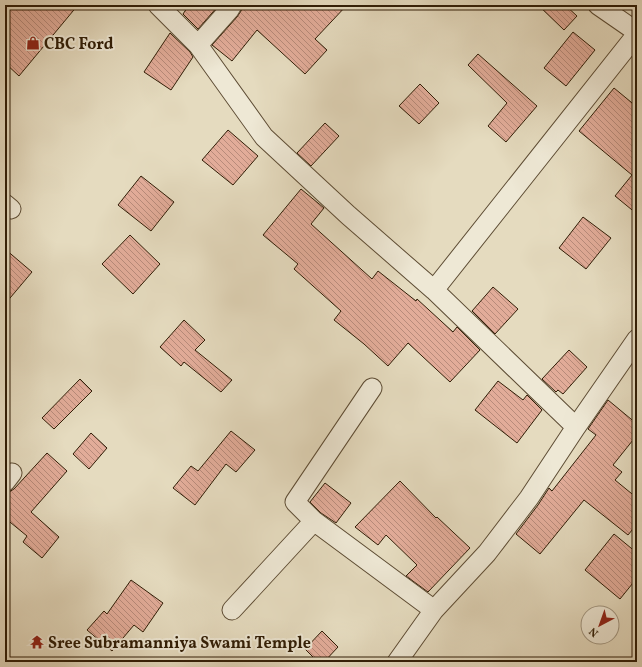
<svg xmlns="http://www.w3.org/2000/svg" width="642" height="667" font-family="Vollkorn,serif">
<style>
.building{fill:url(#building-back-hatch);stroke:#301d06}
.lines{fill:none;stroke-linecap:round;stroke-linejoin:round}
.minor-casing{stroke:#5d4c34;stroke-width:21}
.minor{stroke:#eee8d5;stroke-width:19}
.labels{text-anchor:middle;stroke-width:4;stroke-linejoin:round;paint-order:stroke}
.poi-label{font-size:16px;font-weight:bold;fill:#301d06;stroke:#eee8d5;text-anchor:start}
</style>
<defs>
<pattern id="building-back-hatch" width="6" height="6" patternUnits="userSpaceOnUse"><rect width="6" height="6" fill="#e2ac99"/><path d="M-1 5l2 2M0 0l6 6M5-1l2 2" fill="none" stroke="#b88b7b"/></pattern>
</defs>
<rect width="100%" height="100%" fill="#e5dbbf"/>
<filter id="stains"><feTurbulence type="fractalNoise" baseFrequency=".005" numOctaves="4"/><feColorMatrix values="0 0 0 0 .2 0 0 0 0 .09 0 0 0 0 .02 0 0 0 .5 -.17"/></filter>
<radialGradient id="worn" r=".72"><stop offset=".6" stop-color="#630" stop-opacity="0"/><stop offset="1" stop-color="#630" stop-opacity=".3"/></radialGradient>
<path class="building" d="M5,5H78L19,76L5,63Z
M189,5H219L198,29L183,14Z
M243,5H347L315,39L327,50L305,74L257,30L232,61L212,45L237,17L241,11Z
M538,5H565L577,16L564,30Z
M573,32L595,50L566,86L544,68Z
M170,33L190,52L193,57L171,90L144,72Z
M478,54L537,106L506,142L488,126L507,103L468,65Z
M420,84L439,103L419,124L399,106Z
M614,88L637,107V214L615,196L632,175L579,131Z
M325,123L339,136L311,166L297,153Z
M228,130L258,156L233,185L202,160Z
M141,176L174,202L151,231L118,205Z
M301,189L324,208L311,224L372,279L378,271L416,301L417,299L453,332L457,327L480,350L450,382L408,343L388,366L364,344L334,320L341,311L294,269L298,264L263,235Z
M583,217L611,238L586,269L559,248Z
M130,235L160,264L133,294L102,264Z
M5,249L32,272L5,304Z
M493,287L518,309L495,334L472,311Z
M184,320L205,340L195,350L232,380L221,392L184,362L181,366L160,347Z
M569,350L587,367L563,394L558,390L556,392L542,379Z
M80,379L92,391L54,429L42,418Z
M498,381L523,400L527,395L542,410L517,443L475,410Z
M608,400L637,424V435L613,465L622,472L615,480L637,498V524L628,535L584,500L540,554L516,534L538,505L549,488L552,491L596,435L588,429Z
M231,431L255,450L236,472L226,464L195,505L173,488L191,466L198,471Z
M91,433L107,448L89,469L73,454Z
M47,453L67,471L31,512L59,537L42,558L23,542L27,536L5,518V493L9,492L14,489Z
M400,481L436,518L437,517L470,548L428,592L406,576L417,565L386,535L378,545L355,527Z
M325,483L351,503L336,523L321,513L310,502Z
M614,534L637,553V578L620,599L585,570Z
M131,580L163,603L143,632L134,625L112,651L87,630L104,611L107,614Z
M322,631L338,647L324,662H318L305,649Z"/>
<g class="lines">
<g class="minor-casing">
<path id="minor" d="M158,5L198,45L264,137L348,215L434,290
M598,5L637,32
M198,45L229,10L232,5
M5,204L11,209
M576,427L637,339
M5,482L12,473
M314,521L434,610
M232,610L314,521L295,502L372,388
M397,662L434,610L487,553L529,498L576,427L434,290L637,34"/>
</g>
<use href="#minor" class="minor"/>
</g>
<defs>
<g id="shop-bare" transform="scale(1.08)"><path d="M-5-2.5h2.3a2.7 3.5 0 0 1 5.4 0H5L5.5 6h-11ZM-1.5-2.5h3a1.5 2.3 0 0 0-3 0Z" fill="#8f2418" stroke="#eee8d5" stroke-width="2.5" paint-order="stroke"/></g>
<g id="temple-bare" transform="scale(1.08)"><path d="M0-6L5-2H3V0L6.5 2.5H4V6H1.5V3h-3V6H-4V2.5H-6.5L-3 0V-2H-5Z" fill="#8f2418" stroke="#eee8d5" stroke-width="2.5" paint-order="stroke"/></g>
</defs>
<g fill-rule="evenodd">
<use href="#shop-bare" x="33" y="43"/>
<use href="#temple-bare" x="37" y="642"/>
</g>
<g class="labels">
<g class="poi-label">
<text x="44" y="49">CBC Ford</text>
<text x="48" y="648">Sree Subramanniya Swami Temple</text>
</g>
</g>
<rect width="642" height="667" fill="none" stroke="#e5dbbf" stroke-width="20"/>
<rect x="6" y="6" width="630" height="655" fill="none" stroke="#301d06" stroke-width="2"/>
<rect x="10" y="10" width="622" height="647" fill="none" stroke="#301d06"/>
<g transform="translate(600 625) rotate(221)"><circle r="19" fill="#eee8d5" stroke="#a29782"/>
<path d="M0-3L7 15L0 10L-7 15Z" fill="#8f2418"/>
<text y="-6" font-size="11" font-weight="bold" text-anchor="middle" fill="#301d06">N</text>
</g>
<rect width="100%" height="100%" filter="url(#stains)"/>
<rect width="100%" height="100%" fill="url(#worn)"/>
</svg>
